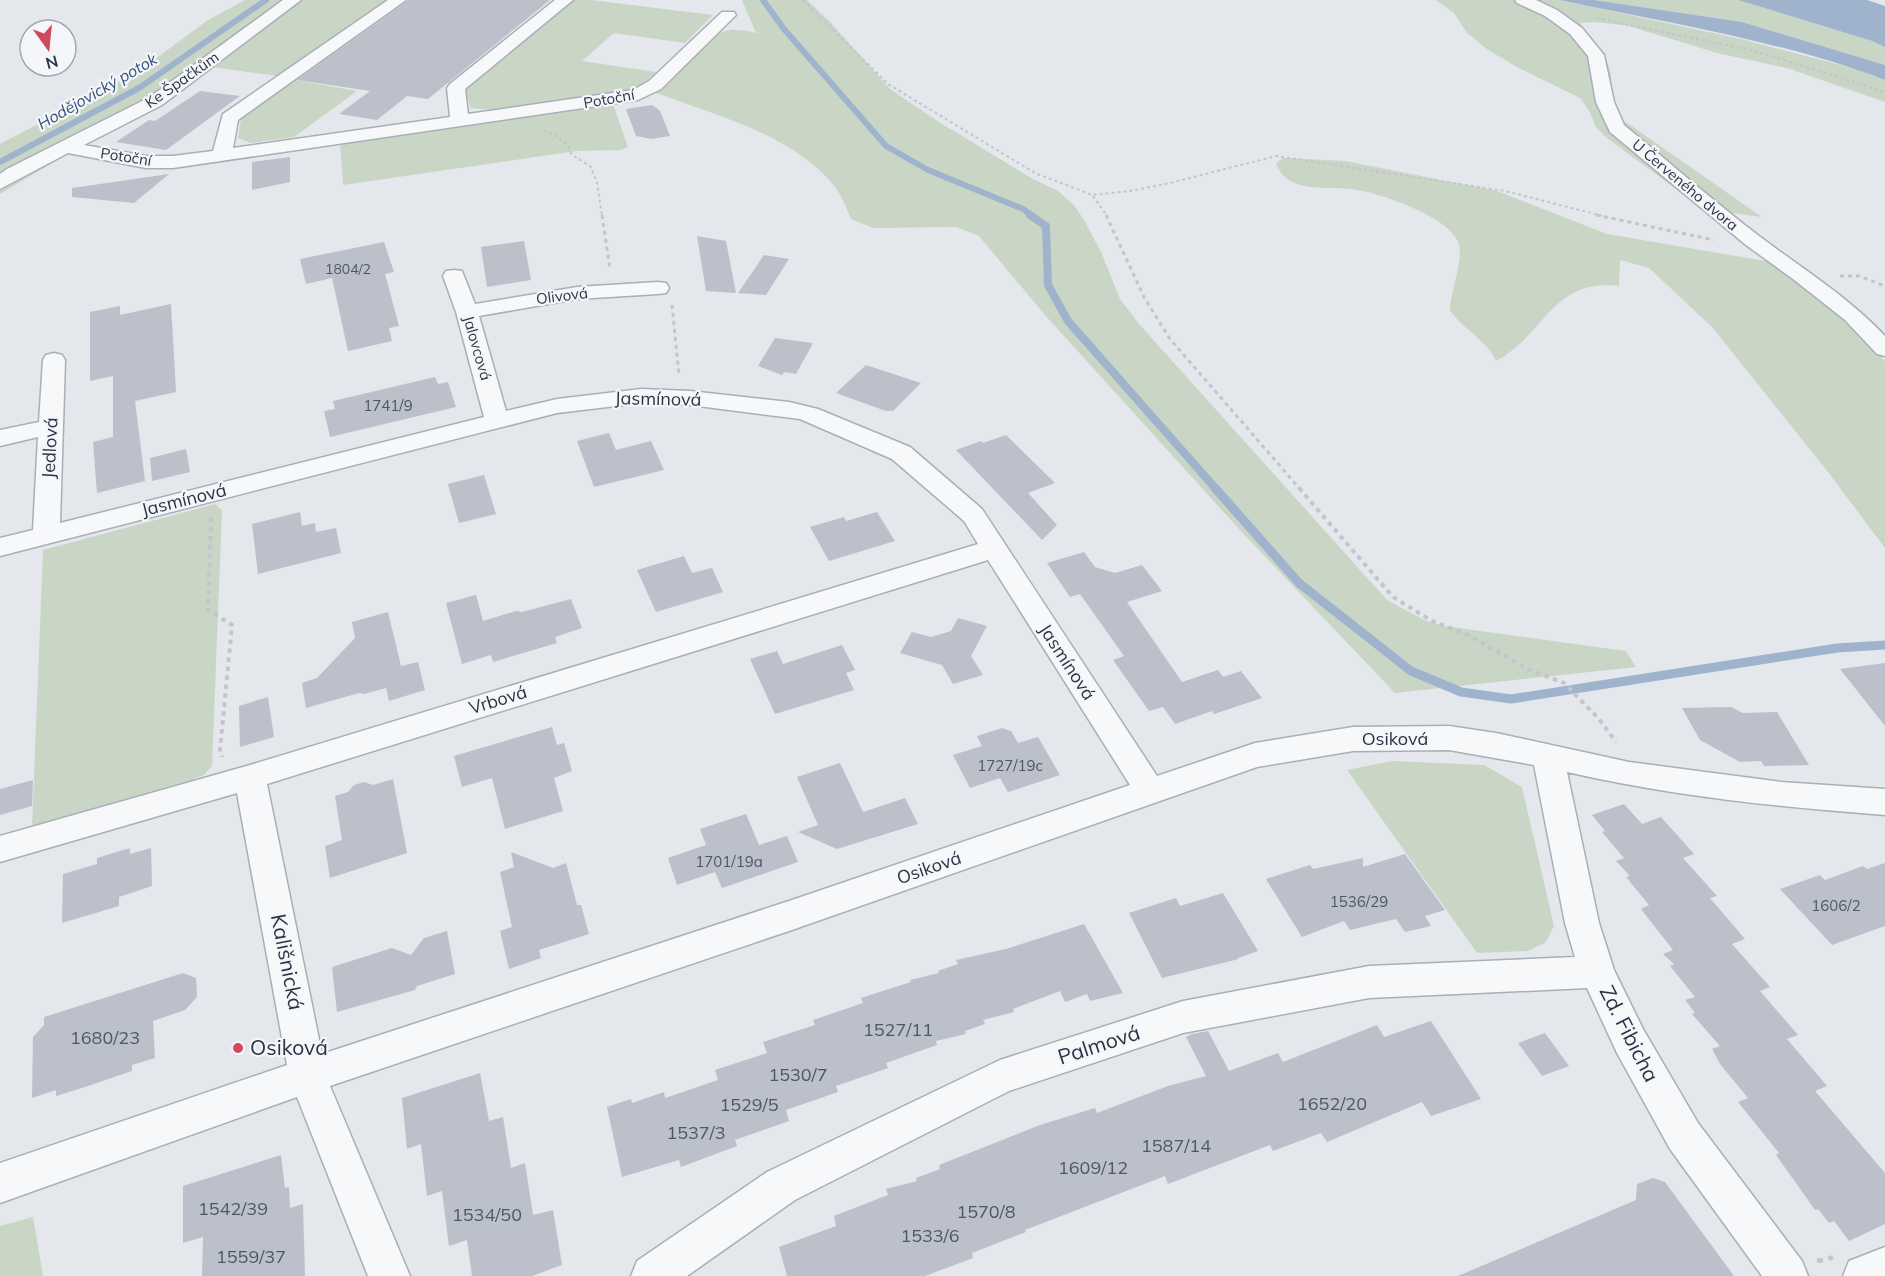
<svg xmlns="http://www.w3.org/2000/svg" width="1885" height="1276" font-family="Mulish,sans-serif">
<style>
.green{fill:#c9d6c5}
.water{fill:#9fb4cc}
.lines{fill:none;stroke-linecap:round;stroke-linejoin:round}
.stream-far2{stroke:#9fb4cc;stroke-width:6}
.stream-far1{stroke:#9fb4cc;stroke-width:8}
.stream{stroke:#9fb4cc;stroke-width:9}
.building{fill:#bbc0ca}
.minor-casing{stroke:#a9aeb7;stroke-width:3}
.path-far3{stroke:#c2c5cb;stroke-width:2;stroke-dasharray:3 3;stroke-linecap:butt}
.path-far2{stroke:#c2c5cb;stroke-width:3;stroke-dasharray:4 4;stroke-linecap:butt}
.path-far1{stroke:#c2c5cb;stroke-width:4;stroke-dasharray:4.5 4.5;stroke-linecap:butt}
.path{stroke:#c2c5cb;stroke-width:4.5;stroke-dasharray:6 6;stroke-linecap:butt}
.minor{fill:#f7f8fa;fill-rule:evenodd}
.poi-dot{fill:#d1495b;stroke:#f4f6f9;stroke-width:2}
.labels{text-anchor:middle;stroke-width:4.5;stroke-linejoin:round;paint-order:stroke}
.far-number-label{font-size:14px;fill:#4f5766}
.far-street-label{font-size:15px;fill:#2b3445;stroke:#f4f6f9}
.number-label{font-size:15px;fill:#4f5766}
.far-water-label{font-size:16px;font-style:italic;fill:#34527a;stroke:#f4f6f9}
.street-label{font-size:18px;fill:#2b3445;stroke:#f4f6f9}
.near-number-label{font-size:18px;fill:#4f5766}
.near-street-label{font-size:21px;fill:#2b3445;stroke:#f4f6f9}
.near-poi-label{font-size:21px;fill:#2b3445;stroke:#f4f6f9;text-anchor:start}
</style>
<rect width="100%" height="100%" fill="#e4e7ec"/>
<path class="green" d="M245,0H386L276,76L213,67L0,194V144L139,71L208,20Z
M573,0H591L713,15L685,43L614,33L582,61L656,72L640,86L628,91L492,110L471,108L466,93L468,87Z
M742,0H807L831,23L890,89L939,122L1033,179L1058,191L1074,205L1084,220L1101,252L1120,299L1139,324L1387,600L1424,620L1444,626L1626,651L1636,667L1395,693L1238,528L1045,315L979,236L956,227L873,228L851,219C846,208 842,195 834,186C794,135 715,115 656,93C678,81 704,38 722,32C734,27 748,32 760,33L755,31Z
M1436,0H1560L1741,39L1856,69L1885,80V102L1787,68L1717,53L1629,26L1597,22L1581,23V28C1593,40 1606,53 1610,71C1615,94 1606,99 1623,120L1762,217L1703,209L1607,138L1595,126L1590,112L1580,98L1517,67L1488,50L1467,33L1454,13Z
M1594,0H1738L1872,41L1885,47V65L1742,22Z
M295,80L357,91L294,137L251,143L238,138L241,119Z
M613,104L628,147L620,150L576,151L343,185L340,143Z
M1283,158L1345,161L1497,191L1607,234L1777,263L1841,314L1885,361V548L1828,472L1712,327L1649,268L1620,260L1619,286C1552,278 1546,334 1496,361C1487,340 1462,329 1450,310C1450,293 1465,256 1458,242C1447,216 1384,195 1358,190C1331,185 1287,196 1276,163Z
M215,504L222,510L212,766L204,775L191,780L32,826L43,550Z
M1392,761L1484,765L1522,787L1554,926L1546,942L1528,951L1477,953L1347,770Z
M33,1217L43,1276H0V1226Z"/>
<path class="water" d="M1560,0H1594L1742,22L1885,65V80C1784,41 1667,23 1560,0Z
M1738,0H1867L1885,6V47L1872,41Z"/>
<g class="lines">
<path class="stream-far2" d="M763,0L784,29L886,146L928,170L1023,209L1033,216
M0,162L139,88L266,0"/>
<path class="stream-far1" d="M1030,215L1046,226L1048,285L1068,321L1216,489"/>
<path class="stream" d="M1215,488L1299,583L1411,671L1461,692L1511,699L1837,648L1885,645"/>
</g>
<path class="building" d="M409,0H550L428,99L407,96L377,120L339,114L370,91L297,80Z
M200,91L240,96L166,150L116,142L149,120L155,121Z
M652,105L660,111L670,136L651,139L636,136L626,109Z
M290,157V182L252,190V162Z
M169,174L134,203L72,197V188Z
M697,236L726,241L736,293L706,291Z
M524,241L531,280L487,287L481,247Z
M384,242L394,272L385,274L399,326L389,328L392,341L348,351L332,278L306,284L300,259Z
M764,255L789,259L766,295L738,293Z
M171,304L176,392L135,401L145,481L97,493L93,442L113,437V376L90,381V312L120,306V315Z
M775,338L813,343L796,374L784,372L782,375L758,366Z
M866,365L921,383L893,411H886L836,393Z
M435,377L438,384L448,382L456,407L330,437L324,411L335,409L333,401Z
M609,433L616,450L651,441L664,470L594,487L577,441Z
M1006,435L1055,483L1028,493L1057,525L1042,540L956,450L981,441L983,443Z
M186,449L190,472L152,481L150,458Z
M484,475L496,514L459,523L448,484Z
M300,512L302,526L315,523L316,532L336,528L341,553L258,574L252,524Z
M877,512L895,541L829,561L810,527L844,517L846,521Z
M1084,552L1095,567L1115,573L1142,565L1162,591L1127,602L1182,682L1218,670L1223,677L1241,671L1262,698L1214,714L1212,711L1175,724L1163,707L1149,711L1113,660L1124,656L1080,594L1070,597L1047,563Z
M684,556L692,573L712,568L723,592L656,612L637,570Z
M476,595L483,621L516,611L522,612L571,599L582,628L555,637L557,643L493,662L491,655L462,664L446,603Z
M388,612L401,666L418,662L425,690L389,701L386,688L364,694L359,693L306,708L302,683L317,678L355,638L352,622Z
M958,618L987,626L971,656L983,675L953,684L942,665L900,653L912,632L931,637L951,631Z
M842,645L855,670L846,673L854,690L775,714L750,659L777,651L783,664Z
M1885,663V726L1840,669Z
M268,697L274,737L240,747L239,706Z
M1731,707L1743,713L1777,712L1809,765L1764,766L1761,761L1740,762L1700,740L1682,708Z
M552,727L557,745L564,743L572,771L554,778L563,811L505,829L492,778L462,787L454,756Z
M1002,728L1011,731L1018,743L1038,737L1060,775L1008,792L1000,778L970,788L953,755L982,746L977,736Z
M840,763L863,812L905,798L918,824L837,849L798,832L818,825L797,777Z
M393,779L407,853L330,878L325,846L342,840L335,796L348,792L354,785L364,782L373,785Z
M33,780L32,806L0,815V789Z
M1624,804L1642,824L1661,817L1694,854L1683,858L1717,896L1710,898L1745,939L1732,944L1770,987L1760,991L1798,1035L1787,1039L1827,1086L1815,1091L1885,1173V1224L1849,1241L1834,1221L1829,1223L1818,1209L1815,1210L1776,1155L1779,1153L1738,1102L1748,1098L1720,1064L1712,1049L1720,1046L1692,1014L1695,1013L1685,1000L1695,997L1670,966L1674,964L1663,954L1673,950L1641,909L1649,905L1626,877L1630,876L1616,861L1624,858L1602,832L1605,831L1592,815Z
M746,814L759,845L787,836L798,862L722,888L715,872L677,885L668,858L706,845L700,829Z
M130,848V854L151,848L152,886L119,897V906L62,923L63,874L97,864V858Z
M511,852L553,868L566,863L577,905H581L589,934L539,950L541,958L509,969L500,931L512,927L500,872L514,867Z
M1405,854L1445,910L1425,916L1431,926L1405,932L1396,919L1350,930L1344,921L1302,937L1266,879L1310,865L1313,869L1363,858V867Z
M1885,863V926L1832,945L1780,889L1820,875L1825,880L1863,866L1867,869Z
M1223,893L1258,951L1238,958L1239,959L1162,978L1129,913L1176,898L1180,906Z
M1084,924L1123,993L1090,1001L1087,994L1065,1002L1060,991L1013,1009L1014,1012L983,1020L985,1024L965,1031L966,1034L936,1041L937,1045L886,1063L888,1068L836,1086L838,1092L786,1110L789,1121L735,1140L737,1146L681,1167L679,1160L622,1177L607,1107L631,1099L632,1103L664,1092L665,1098L718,1080L715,1070L767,1053L763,1042L815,1025L813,1020L863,1003L861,998L911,982L910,980L939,973L938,971L958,964L956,960L1006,949Z
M447,931L455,974L417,986L415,990L337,1012L332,967L392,948L411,955L424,938Z
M183,973L196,978L197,997L185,1010L153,1021L155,1058L132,1065V1071L85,1087L56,1096V1090L32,1098L33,1037L44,1025V1017Z
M1431,1021L1481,1099L1431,1116L1422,1102L1327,1142L1321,1133L1273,1151L1270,1145L1168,1184L1165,1176L1025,1230L1026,1232L972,1253L973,1258L925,1276H787L779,1247L836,1226L834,1216L888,1195L886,1189L917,1181L916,1178L940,1169L939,1165L1040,1125L1095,1108L1097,1113L1168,1086L1206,1076L1186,1037L1192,1034L1208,1031L1229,1071L1278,1053L1283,1062L1377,1025L1384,1037Z
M1545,1033L1569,1066L1542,1076L1518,1043Z
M480,1073L489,1121L503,1117L511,1168L525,1163L533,1215L553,1210L562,1265L532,1276H472L467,1240L449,1246L442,1191L427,1196L421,1144L407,1149L402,1098Z
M281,1155L285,1188L289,1187L290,1208L303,1204L305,1276H202L203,1237L183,1243V1186Z
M1653,1178L1665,1182L1734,1276H1458L1636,1200L1637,1184Z"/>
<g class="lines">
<g class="minor-casing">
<path id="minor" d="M283,0H301L162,105L84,145L146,156H173L213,151L223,114L388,0H406L238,120L233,148L450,117L447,88L450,84L555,0H573L465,89L468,114L633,90L649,81L722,12H734L736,15L661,89L638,100L173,168H146L68,153L0,189V174L7,169L150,97Z
M1515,0H1536L1557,10L1582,28L1604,55L1614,102L1624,125C1669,162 1713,201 1759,236C1804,270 1846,295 1885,336V356L1877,354L1845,320L1793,279L1746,245L1610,132L1596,102L1588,56L1570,34L1545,16L1517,3Z
M454,270L462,271L475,304L577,287L658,282L666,283L669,288L666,293L658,294L577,299L479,316L506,411L557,399L641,389L690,391L789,402L818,409L910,447L982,509L1157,776L1255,743L1353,727L1449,726L1496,733L1629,762L1781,782L1885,789V815C1778,807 1672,796 1567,772L1599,923L1614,970L1643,1029L1698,1123L1802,1261L1808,1276H1762L1670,1149L1617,1053L1587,988L1369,998L1183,1033L1009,1091L795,1200L687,1276H631L637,1261L767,1172L1000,1060L1183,1001L1369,966L1575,957L1565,923L1534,765L1449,750L1353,751L1257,767L789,931L330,1086L410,1276H368L297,1097L0,1203V1163L287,1065L237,793L0,862V836L250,765L978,544L964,521L892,459L800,419L690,405L641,403L557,413L0,556V538L33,530L38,437L0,446V430L39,422L43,360L46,355L54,353L62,355L65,360L60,523L484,417L456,312L443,276L446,271ZM988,560L1130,785L789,901L322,1054L267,784Z
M1885,1247V1276H1843L1849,1261Z"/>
</g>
<path class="path-far3" d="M803,0L888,84L1035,173L1092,195L1130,191L1170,183L1276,156L1505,191L1603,216
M1596,18L1755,51L1885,92
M543,131L556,136L568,145L572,155L590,166L597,182L602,216
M1093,196L1107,216"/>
<path class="path-far2" d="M602,215L610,269
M1106,215L1144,297L1170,339L1300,489
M1596,215L1714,240
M1840,276H1859L1885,286
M672,305L679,375"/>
<path class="path-far1" d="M1299,488L1393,597L1432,621L1468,635L1528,669L1564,683L1599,719L1616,742
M211,518L208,610L232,625L220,750L222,757"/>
<path class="path" d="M1817,1260L1824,1261L1833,1257"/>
<use href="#minor" class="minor"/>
</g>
<circle class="poi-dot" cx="238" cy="1048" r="6"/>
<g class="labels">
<g class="far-number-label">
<text x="348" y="274">1804/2</text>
</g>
<g class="far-street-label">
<text transform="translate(182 80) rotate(-35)" y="5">Ke Špačkům</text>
<text transform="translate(609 99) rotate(-10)" y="5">Potoční</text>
<text transform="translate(126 157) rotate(9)" y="5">Potoční</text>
<text transform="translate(1685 185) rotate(40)" y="5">U Červeného dvora</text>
<text transform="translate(562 296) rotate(-7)" y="5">Olivová</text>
<text transform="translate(477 348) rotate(74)" y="5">Jalovcová</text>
</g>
<g class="number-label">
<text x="388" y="411">1741/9</text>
<text x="1010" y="771">1727/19c</text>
<text x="729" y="867">1701/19a</text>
<text x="1359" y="907">1536/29</text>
<text x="1836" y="911">1606/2</text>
</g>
<g class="far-water-label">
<text transform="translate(97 91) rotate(-30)" y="6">Hodějovický potok</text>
</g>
<g class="street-label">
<text transform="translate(658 399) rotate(1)" y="6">Jasmínová</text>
<text transform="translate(50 448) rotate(-87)" y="6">Jedlová</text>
<text transform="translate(184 500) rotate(-14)" y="6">Jasmínová</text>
<text transform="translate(1067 662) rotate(57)" y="6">Jasmínová</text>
<text transform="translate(498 700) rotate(-17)" y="6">Vrbová</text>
<text x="1395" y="745">Osiková</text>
<text transform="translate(929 868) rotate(-19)" y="6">Osiková</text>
</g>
<g class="near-number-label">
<text x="898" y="1036">1527/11</text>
<text x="105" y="1044">1680/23</text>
<text x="798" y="1081">1530/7</text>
<text x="1332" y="1110">1652/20</text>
<text x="749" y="1111">1529/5</text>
<text x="696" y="1139">1537/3</text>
<text x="1176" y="1152">1587/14</text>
<text x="1093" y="1174">1609/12</text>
<text x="233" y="1215">1542/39</text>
<text x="986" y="1218">1570/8</text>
<text x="487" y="1221">1534/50</text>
<text x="930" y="1242">1533/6</text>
<text x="251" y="1263">1559/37</text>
</g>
<g class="near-street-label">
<text transform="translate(287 962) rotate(79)" y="7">Kališnická</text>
<text transform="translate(1629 1034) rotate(63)" y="7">Zd. Fibicha</text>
<text transform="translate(1099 1045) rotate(-18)" y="7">Palmová</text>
</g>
<g class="near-poi-label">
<text x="250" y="1055">Osiková</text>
</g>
</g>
<g transform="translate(48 48) rotate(165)"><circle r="28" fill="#f4f6f9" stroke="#a4a8b1" stroke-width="1.5"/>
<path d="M0-4.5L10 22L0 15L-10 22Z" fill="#d1495b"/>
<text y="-9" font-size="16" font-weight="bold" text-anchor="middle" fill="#2b3445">N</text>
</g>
</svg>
